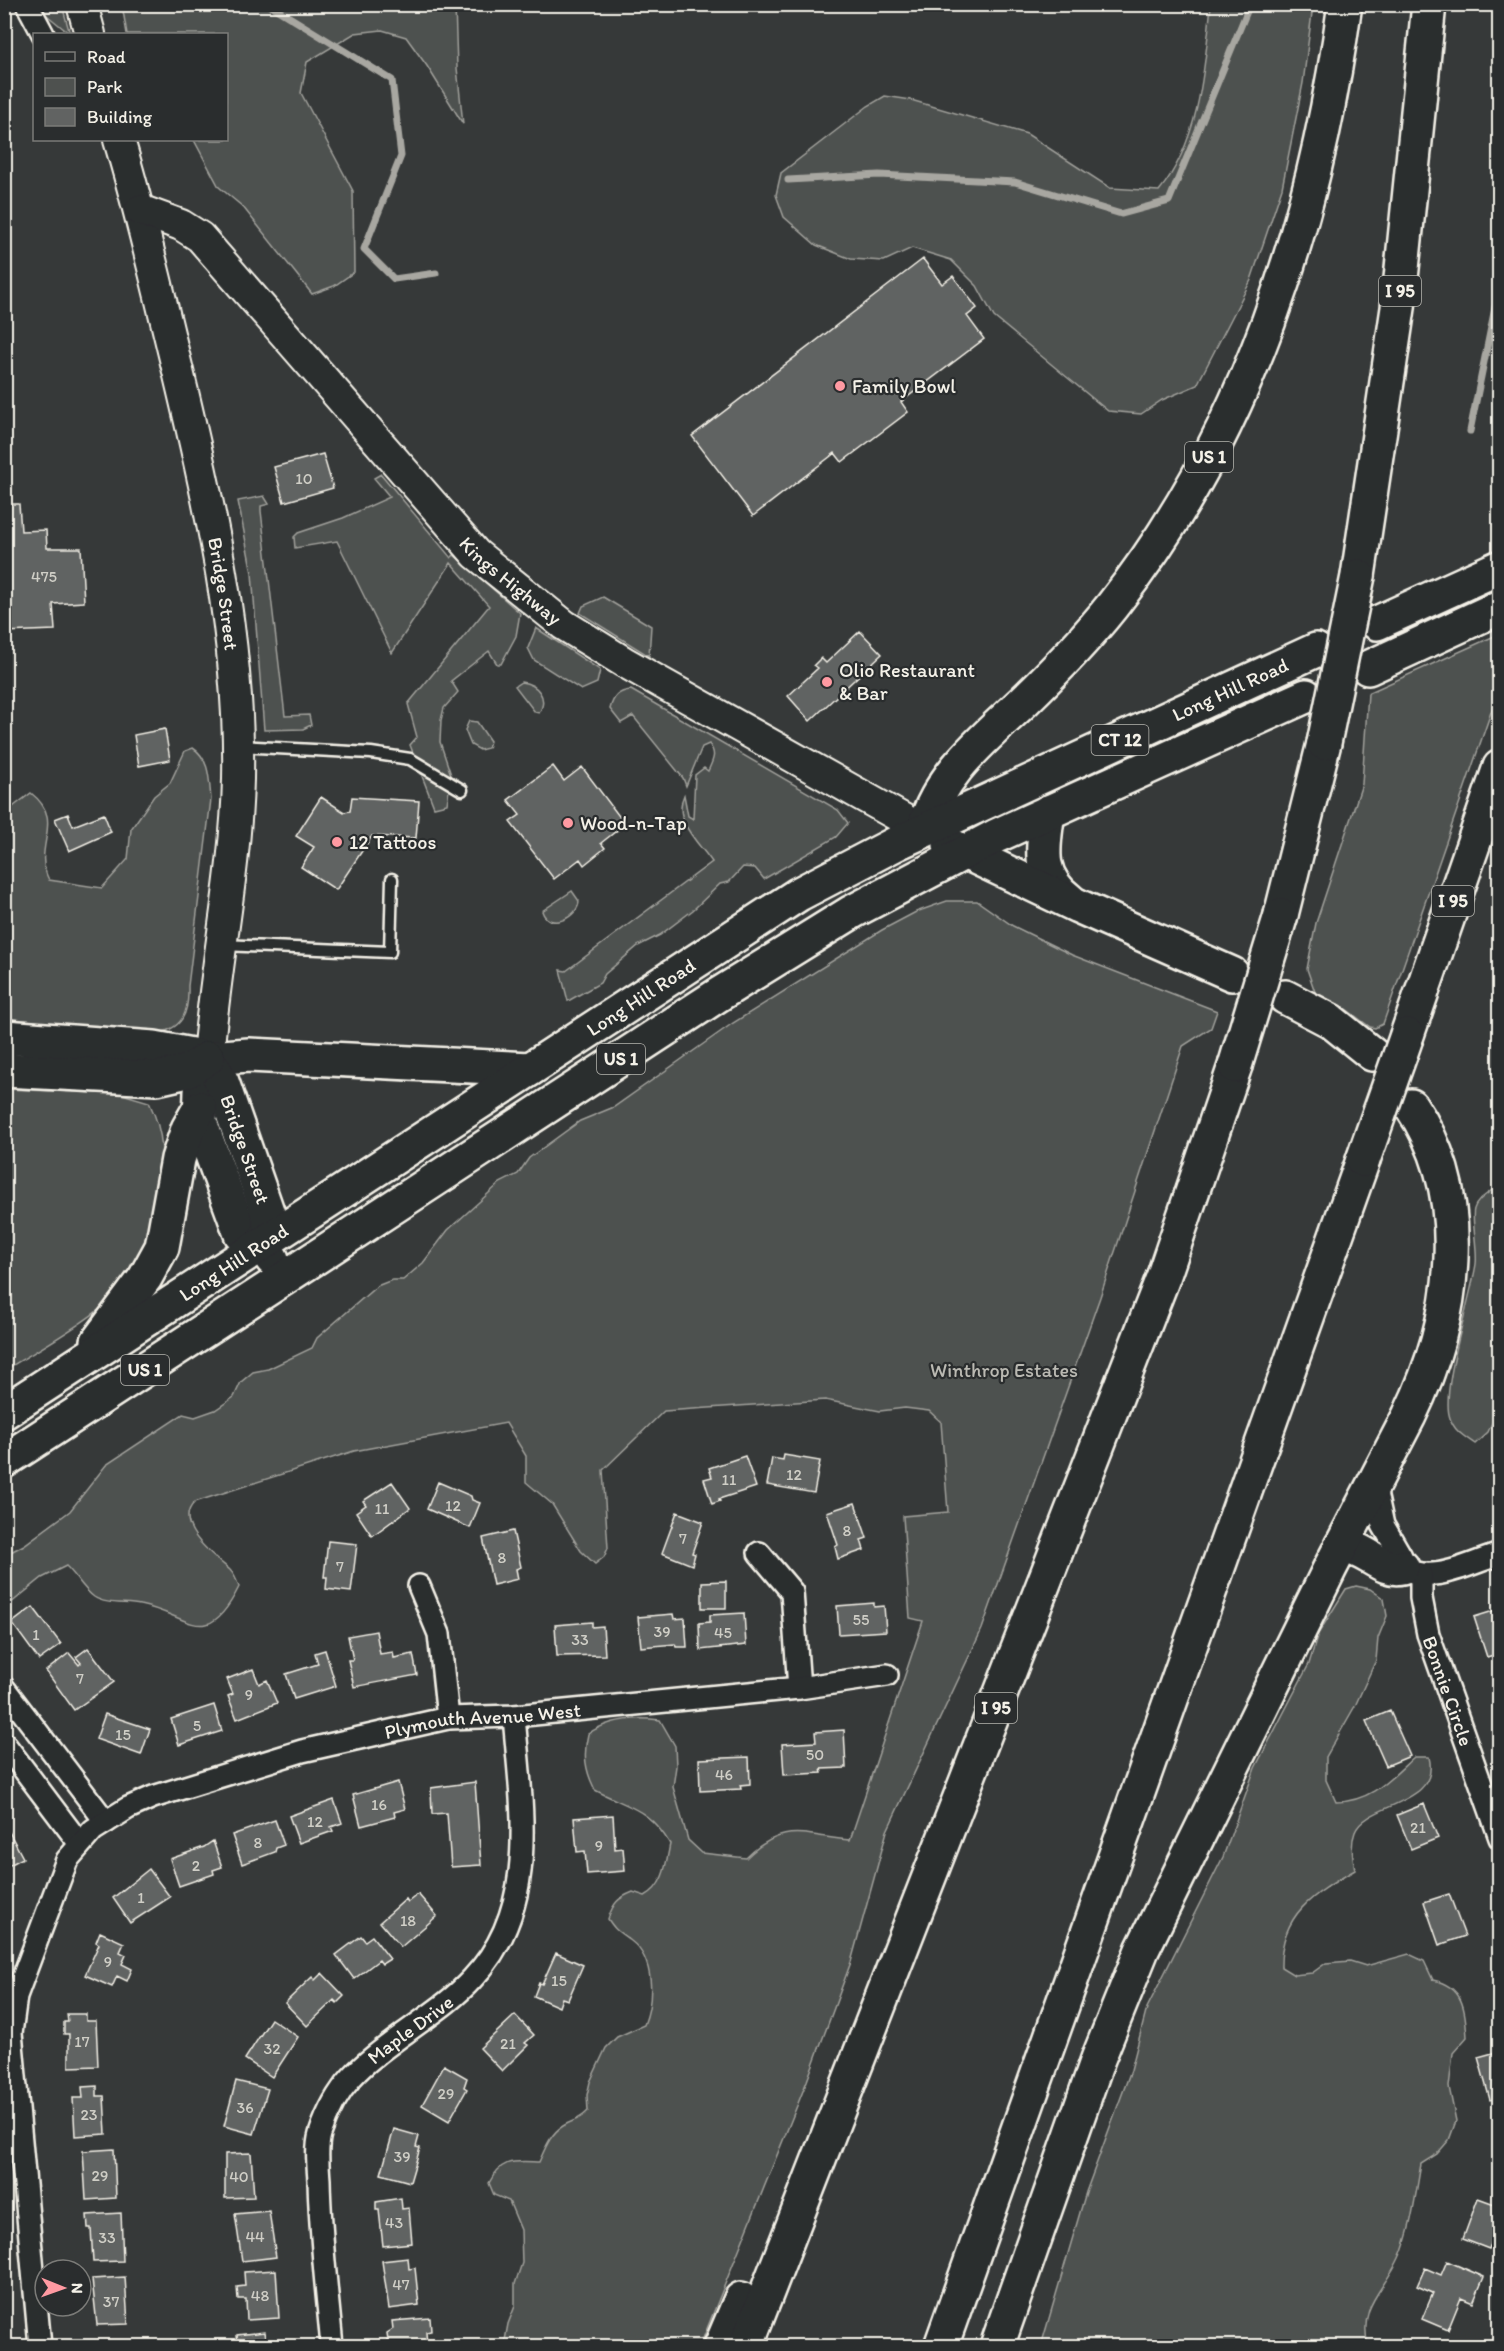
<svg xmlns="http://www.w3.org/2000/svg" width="1504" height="2351" font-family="Itim,sans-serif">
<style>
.green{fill:#4e514f;stroke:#a1a19c;stroke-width:1.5}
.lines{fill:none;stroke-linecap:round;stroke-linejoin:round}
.stream{stroke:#a8a7a1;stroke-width:7}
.building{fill:#616362;stroke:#f4f1e8;stroke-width:1.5}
.lane-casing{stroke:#f4f1e8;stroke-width:15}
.street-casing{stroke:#f4f1e8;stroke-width:26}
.secondary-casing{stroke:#f4f1e8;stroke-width:34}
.highway-casing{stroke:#f4f1e8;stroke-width:38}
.lane{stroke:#2a2d2e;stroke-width:10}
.street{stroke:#2a2d2e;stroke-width:21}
.secondary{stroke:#2a2d2e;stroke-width:30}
.highway{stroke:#2a2d2e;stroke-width:33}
.highway-bridge-casing{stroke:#f4f1e8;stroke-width:38;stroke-linecap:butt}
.highway-bridge{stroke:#2a2d2e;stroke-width:33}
.poi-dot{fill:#ff9aa2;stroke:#2a2d2e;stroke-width:2}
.labels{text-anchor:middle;stroke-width:4.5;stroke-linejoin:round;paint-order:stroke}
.number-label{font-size:16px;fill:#cfcec6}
.shield{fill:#2a2d2e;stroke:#b7b6b0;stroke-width:1.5}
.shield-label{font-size:18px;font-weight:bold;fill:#f4f1e8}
.poi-label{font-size:20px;fill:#f4f1e8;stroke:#2a2d2e;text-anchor:start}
.street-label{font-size:20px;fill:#f4f1e8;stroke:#2a2d2e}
.park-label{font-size:20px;fill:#bab9b2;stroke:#2a2d2e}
</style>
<rect width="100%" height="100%" fill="#363939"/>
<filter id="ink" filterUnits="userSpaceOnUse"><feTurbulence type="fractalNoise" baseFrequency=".0167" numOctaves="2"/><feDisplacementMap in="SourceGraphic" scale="12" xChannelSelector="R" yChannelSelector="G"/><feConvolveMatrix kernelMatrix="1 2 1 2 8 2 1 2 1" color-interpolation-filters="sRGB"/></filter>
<g filter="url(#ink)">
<path class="green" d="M35,5H62L70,34L37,7Z
M122,5H455L457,68L463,124L427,66L406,37L382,30L355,33L307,62L301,93L353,191L354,272L334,286L312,294L243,207L219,187L194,140H226V34H127Z
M1211,5H1313L1303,83L1282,188L1251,280L1197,385L1162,400L1141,414L1108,411L994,317L977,286L951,260L912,248L884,261L851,259L816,245L784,217L776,195L781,173L868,106L885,96L911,100L1027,134L1110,188L1159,191C1200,142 1205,65 1211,5Z
M381,474L451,558L454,555L520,613L516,636L501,664H497L489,651L451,681L458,692L444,708L441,720L440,742L451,775L447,804L434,807L410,745L417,737L408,704L489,606L451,563L392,653L337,541L295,548L294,537L298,533L343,518L390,497L374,478Z
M264,496L269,504L261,506V511L285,716L309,715L311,725L303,729L264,730L252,573L238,501Z
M603,597L651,626L649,656L580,613L583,606Z
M536,628L600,670L597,683L581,690L534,660L528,648Z
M1499,634V689L1383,1024L1375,1028L1370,1027L1343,1007L1315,992L1307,969L1316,923L1362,784L1368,693Z
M521,682C537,684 549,697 539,713L535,712L515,686Z
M631,690L838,810L848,823L836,837L764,879L755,868L743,867L729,882L720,884L693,910L660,935L638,946L605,974L600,983L568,1001L560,970L566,971L712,862C699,843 672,820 684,795L688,816L693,819L695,775L704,768L708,771C713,760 717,754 709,744L702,747L686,786L683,778L633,716L621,723L610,709C613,697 618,691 631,690Z
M469,721L477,722L490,741L488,748L480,750L471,745L465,730Z
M193,748C210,759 209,780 211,799L188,986C189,1013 183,1030 153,1034L5,1018V813L31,793C67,821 31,846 49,880L102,888L128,859L131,829L154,796L170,783L185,751Z
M572,891L579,901C579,917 549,932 542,911Z
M947,901H977L1013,926L1072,955L1217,1011L1211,1028L1183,1046L1100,1297L982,1629L887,1831L851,1962L807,2081L700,2346H504L508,2324L515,2306V2284L522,2263L521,2230L509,2201L494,2195L489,2183C502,2158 514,2161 539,2162C545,2149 550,2134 563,2126C574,2119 577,2122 588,2111L587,2095L590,2082L606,2048L617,2037L644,2025C654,2000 655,1959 631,1941C619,1931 617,1933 608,1919C613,1903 618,1898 633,1892L645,1896C664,1886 666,1864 670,1844C649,1808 629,1808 595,1790C585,1770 583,1755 588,1734C609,1719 635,1717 660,1720L675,1746L676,1766L673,1787L688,1840L702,1853L746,1858C784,1821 803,1836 850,1840L923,1621L910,1618L903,1516L948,1512L941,1422L929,1411L905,1408L880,1411L825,1400L664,1411L603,1470L608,1548L604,1557L595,1564L581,1551L552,1504L526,1482V1456L506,1423L354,1451L195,1502C171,1524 215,1557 230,1570C234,1574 237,1581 239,1587C206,1653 189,1614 140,1605C126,1602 106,1605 94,1597C83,1589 76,1575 66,1566L42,1578L5,1608V1555L24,1545L70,1511L106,1465L183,1414L195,1417L215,1410L234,1397L241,1382L253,1372L268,1369L312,1348L317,1338L377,1286L392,1280H403L423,1263L448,1230L500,1183L518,1174L529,1158L580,1121L614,1107L733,1023L882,930L916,912Z
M5,1089L122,1094L149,1102C166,1138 163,1157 158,1195C154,1219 152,1244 140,1265C117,1308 46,1344 5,1370Z
M1499,1184V1407L1488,1432L1475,1444C1464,1436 1454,1431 1450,1418C1440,1391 1471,1299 1476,1264C1478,1250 1471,1218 1474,1209C1477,1198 1492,1192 1499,1184Z
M1356,1586L1370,1589L1384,1599L1387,1616L1378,1638L1376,1660L1355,1706L1326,1757V1780L1336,1802C1371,1802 1390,1779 1414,1757H1429C1441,1806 1367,1802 1355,1832C1350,1845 1353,1857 1355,1870C1314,1894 1280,1914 1281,1967L1294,1975L1312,1973L1326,1963L1350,1961L1366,1966L1409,1954L1424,1961L1433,1980C1464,1987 1465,2009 1467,2037L1453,2053L1449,2087L1456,2121L1449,2140L1437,2154L1421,2164C1416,2192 1411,2232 1399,2258C1384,2291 1358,2305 1368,2346H1041L1086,2192L1131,2070L1147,2008L1223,1857L1255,1768L1309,1664L1318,1634L1346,1589Z"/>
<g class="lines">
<path class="stream" d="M268,4L392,80L401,156L364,249L394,279L436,273
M788,180L879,175L1015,182L1121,214L1169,201L1250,4
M1470,431L1500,283"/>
</g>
<path class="building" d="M923,259L942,284L953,276L977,308L967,316L984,339L901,402L908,412L842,462L835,453L753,516L692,436Z
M323,454L333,488L284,502L274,467Z
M4,504H19L21,531L46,530L47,548H81L84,602L53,604L55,630L4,632Z
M860,631L882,654L810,721L788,696L818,668L814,665L821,658L826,663Z
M165,729L170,760L139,766L134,735Z
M553,766L564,781L582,767L625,824L601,843L605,848L584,865L580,859L554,879L510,822L520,815L508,800Z
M321,797L344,812L350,811L352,797L419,801L416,838L372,836L336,890L301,867L314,847L296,836Z
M68,814L73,826L104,814L111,832L69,851L55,819Z
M784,1455L820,1461L814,1493L767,1485L772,1458L783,1460Z
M745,1456L756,1487L719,1499L720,1501L712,1504L704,1479L712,1477L709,1468Z
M392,1482L410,1508L372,1536L356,1512L366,1505L363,1501Z
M438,1482L471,1496L472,1500L480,1503L470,1528L427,1509Z
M855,1503L867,1538L861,1540L864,1550L838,1559L835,1547L838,1545L827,1512Z
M677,1512L703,1522L692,1553L695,1554L692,1565L662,1553Z
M513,1531L521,1567L516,1569L518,1579L493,1585L483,1538Z
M328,1541L357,1544L351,1592L326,1589L327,1577H324Z
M726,1581V1608H702V1582Z
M874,1603V1607L884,1606L886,1631L839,1634L837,1606Z
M33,1607L61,1644L39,1660L12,1623Z
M1500,1609V1653L1487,1657L1474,1617Z
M744,1613L746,1645L700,1650L699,1623L710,1622V1615Z
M673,1614L674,1619L685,1618L687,1647H676L675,1644L641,1647L638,1617Z
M592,1622V1627L603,1626L605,1655L557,1656L555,1625Z
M376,1631L380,1654L393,1652L394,1658L413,1654L417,1675L354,1687L348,1660H353L348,1636Z
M88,1648L114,1682L74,1710L46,1671L69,1653L79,1665L81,1663L76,1657Z
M325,1650L336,1686L294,1699L286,1674L318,1664L315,1653Z
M253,1669L259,1684L267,1680L277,1703L237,1719L228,1696L233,1694L227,1679Z
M214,1705L222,1731L179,1745L171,1719Z
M1390,1711L1410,1756L1386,1766L1366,1721Z
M105,1714L150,1729L141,1755L96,1739Z
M844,1730L846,1768L821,1769L822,1773L784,1775L782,1744L816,1742L815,1732Z
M749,1757L750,1784L740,1785L741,1789L700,1791L699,1759Z
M398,1782L405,1809L394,1812L395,1817L361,1826L353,1795Z
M475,1782L481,1865L451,1867L447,1813L432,1814L431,1788Z
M334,1800L342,1823L331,1827L333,1831L299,1843L289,1816Z
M1424,1804L1438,1838L1411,1849L1397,1815Z
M613,1815L615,1849L623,1848L625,1871L587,1874L585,1851L577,1852L574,1818Z
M275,1820L284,1845L276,1848L275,1852L242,1864L232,1835Z
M7,1828L23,1858L4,1868V1829Z
M213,1841L222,1867L213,1870L214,1874L179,1886L170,1859L204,1847Z
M149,1869L170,1897L130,1923L113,1898Z
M418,1894L437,1916L401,1947L380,1922L406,1899L408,1902Z
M1449,1894L1465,1936L1439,1945L1424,1902Z
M100,1932L124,1943L120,1952L126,1955L122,1964L132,1969L127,1981L117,1976L112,1987L85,1975L99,1944L96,1942Z
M361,1936L365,1941L372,1936L390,1959L382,1964L379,1960L354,1979L336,1955Z
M556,1953L583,1965L568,2000L562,1998L559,2007L534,1996L539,1983L542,1984Z
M322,1973L344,1996L337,2003L334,2000L307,2026L285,2003L312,1977L315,1980Z
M67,2014H86V2021H96L98,2066L69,2067V2034H64V2022H68Z
M515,2015L534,2035L525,2043L528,2045L502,2071L480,2048Z
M271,2019L298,2037L272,2077L245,2059Z
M1500,2051V2098L1490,2100L1478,2057Z
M444,2065L467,2078L464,2087L467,2089L449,2121L422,2105Z
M236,2081L268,2089L254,2134L224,2126Z
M97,2086V2096H104L106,2134L75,2136L73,2098H83L82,2087Z
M394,2129L419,2136L416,2147L420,2148L410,2182L381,2174Z
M114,2149L116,2198L86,2200L83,2151Z
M251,2153L254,2197L225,2198V2154Z
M401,2198L402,2209L409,2208L412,2243L383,2246L379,2210H376V2202Z
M1478,2198L1500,2206V2219L1489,2249L1463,2239Z
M269,2211L276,2257L242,2261L235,2214Z
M121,2213L123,2261L93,2262L91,2228H88L87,2215Z
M408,2258L409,2269L415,2268L419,2305L389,2309L382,2261Z
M1447,2261L1484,2277L1473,2303L1461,2298L1448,2330L1422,2319L1433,2293L1417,2286L1425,2268L1441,2275Z
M276,2270L279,2318L247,2320L246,2299H238L237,2287L245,2286L244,2272Z
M125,2277L128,2324L97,2325L92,2279Z
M430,2318L431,2331L426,2332L427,2346H389L387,2333L393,2329L392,2321Z
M264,2332L266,2346H238L237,2335Z
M125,2342L126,2346H96V2344Z"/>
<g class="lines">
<g class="lane-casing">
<path id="lane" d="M238,746L371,753L410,759L462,790
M223,945L390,952L392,879"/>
</g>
<g class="street-casing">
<g id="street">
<path d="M27,4L43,34"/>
<path d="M1374,1484L1383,1525L1401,1556L1402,1567C1431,1586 1470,1563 1500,1554"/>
<path d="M759,1553L792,1592L799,1688"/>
<path id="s1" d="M1421,1575V1598L1428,1634L1500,1838"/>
<path d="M419,1586L439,1634L448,1718"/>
<path d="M4,1688L106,1822"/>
<path d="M4,1743L80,1844"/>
<path id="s2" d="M40,2346L11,2033L16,1996L67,1860L93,1830L128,1808L153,1797L302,1751L448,1718L514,1716L799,1688L887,1675"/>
<path id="s3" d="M332,2346C327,2291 320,2235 319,2180C318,2166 316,2148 320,2134C337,2082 363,2064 405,2033C428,2016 453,2000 472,1979C541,1908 521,1805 514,1716"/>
</g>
</g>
<g class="secondary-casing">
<g id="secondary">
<path d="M82,4L90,34"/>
<path id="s4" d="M119,140C142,216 159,294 178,371C210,505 241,640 238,779C236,873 215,965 208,1058"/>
<path id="s5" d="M140,210L181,225L200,237L476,554L564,625L624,662L923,830"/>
</g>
</g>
<g class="highway-casing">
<g id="highway">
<path d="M1358,576L1398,308L1429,4"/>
<path d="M1377,623L1500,567"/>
<path d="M1368,668L1500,607"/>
<path d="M1048,812C1043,848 1036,875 1069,900"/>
<path d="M923,830C942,771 981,742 1024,701C1055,671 1085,640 1112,606C1249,433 1315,221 1345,4"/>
<path d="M950,845L1078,906L1232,974"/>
<path d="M1281,915L1324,743"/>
<path d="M1285,997L1331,1021L1372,1054"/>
<path d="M1407,1035L1500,767"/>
<path d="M4,1037L154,1048L208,1058L249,1055L530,1069"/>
<path d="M208,1058L201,1092L200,1122L241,1234L248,1240L262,1243L272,1259"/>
<path id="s6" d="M208,1058L222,1082L269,1217V1230L262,1243"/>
<path d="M4,1070L157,1078L188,1071L208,1058"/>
<path d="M98,1341L145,1278L162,1247L178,1159L188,1129L200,1108"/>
<path id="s7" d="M4,1412L799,894L897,843L1316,650"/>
<path d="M4,1461L718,995L852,912L996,836L1306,696"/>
<path d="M1341,1546C1367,1548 1381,1572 1402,1567"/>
<path d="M721,2346L741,2299"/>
<path d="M746,2346L1164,1275L1235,1066"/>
<path d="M941,2346L1363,1160"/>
<path d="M997,2346L1098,2059L1142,1950L1330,1568L1409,1416C1455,1322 1474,1198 1411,1106"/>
</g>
</g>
<use href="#lane" class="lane"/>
<use href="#street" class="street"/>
<use href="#secondary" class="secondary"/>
<use href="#highway" class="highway"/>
<g class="highway-bridge-casing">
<path id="highway-bridge" d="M1324,743L1358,576
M1235,1066L1281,915
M1363,1160L1407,1035"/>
</g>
<use href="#highway-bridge" class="highway-bridge"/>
</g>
</g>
<g class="poi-dot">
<circle cx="840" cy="386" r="6"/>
<circle cx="827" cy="682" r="6"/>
<circle cx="568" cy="823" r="6"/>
<circle cx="337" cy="842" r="6"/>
</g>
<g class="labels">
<g class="number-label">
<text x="304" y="484">10</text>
<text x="44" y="582">475</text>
<text x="794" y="1480">12</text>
<text x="729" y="1485">11</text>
<text x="453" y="1511">12</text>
<text x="382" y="1514">11</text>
<text x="847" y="1536">8</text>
<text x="683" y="1544">7</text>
<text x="502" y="1563">8</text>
<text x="340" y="1572">7</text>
<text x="861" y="1625">55</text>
<text x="662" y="1637">39</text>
<text x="723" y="1638">45</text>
<text x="36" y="1640">1</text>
<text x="580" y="1645">33</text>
<text x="80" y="1684">7</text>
<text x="249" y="1700">9</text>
<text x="197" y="1731">5</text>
<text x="123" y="1740">15</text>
<text x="815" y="1760">50</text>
<text x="724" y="1780">46</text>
<text x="379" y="1810">16</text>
<text x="315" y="1827">12</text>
<text x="1418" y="1833">21</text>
<text x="258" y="1848">8</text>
<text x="599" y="1851">9</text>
<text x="196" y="1871">2</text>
<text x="141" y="1903">1</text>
<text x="408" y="1926">18</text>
<text x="108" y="1967">9</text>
<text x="559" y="1986">15</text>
<text x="82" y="2047">17</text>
<text x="508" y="2049">21</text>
<text x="272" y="2054">32</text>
<text x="446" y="2099">29</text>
<text x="245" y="2113">36</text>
<text x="89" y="2120">23</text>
<text x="402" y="2162">39</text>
<text x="100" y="2181">29</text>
<text x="239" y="2182">40</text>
<text x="394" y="2228">43</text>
<text x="255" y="2242">44</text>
<text x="107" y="2243">33</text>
<text x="401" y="2290">47</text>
<text x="260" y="2301">48</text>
<text x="111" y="2307">37</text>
</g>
<g class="shield">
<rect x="1379" y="276" width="42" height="30" rx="4.5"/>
<rect x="1185" y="442" width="48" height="30" rx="4.5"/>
<rect x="1091.5" y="725" width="57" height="30" rx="4.5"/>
<rect x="1432" y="886" width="42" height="30" rx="4.5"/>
<rect x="597" y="1044" width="48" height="30" rx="4.5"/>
<rect x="121" y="1355" width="48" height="30" rx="4.5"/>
<rect x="975" y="1693" width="42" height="30" rx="4.5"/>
</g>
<g class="shield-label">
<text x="1400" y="297">I 95</text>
<text x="1209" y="463">US 1</text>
<text x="1120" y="746">CT 12</text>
<text x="1453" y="907">I 95</text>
<text x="621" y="1065">US 1</text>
<text x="145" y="1376">US 1</text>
<text x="996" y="1714">I 95</text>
</g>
<g class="poi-label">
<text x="852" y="393">Family Bowl</text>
<text x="839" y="677">Olio Restaurant<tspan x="839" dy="23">&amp; Bar</tspan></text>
<text x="580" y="830">Wood-n-Tap</text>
<text x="349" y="849">12 Tattoos</text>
</g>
<g class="street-label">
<text dy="7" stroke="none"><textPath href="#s5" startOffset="530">Kings Highway</textPath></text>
<text dy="7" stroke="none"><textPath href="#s4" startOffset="466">Bridge Street</textPath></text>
<text dy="7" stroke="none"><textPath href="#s7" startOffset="1426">Long Hill Road</textPath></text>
<text dy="7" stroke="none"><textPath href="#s7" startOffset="760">Long Hill Road</textPath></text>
<text dy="7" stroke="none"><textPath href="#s6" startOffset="99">Bridge Street</textPath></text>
<text dy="7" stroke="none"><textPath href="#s7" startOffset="274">Long Hill Road</textPath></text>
<text dy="7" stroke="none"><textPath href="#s1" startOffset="120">Bonnie Circle</textPath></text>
<text dy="7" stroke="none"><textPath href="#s2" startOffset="945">Plymouth Avenue West</textPath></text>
<text dy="7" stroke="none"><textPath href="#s3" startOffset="354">Maple Drive</textPath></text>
</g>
<g class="park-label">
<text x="1004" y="1377">Winthrop Estates</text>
</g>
</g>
<rect width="1504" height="2351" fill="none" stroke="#2a2d2e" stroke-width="24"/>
<rect x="12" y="12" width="1480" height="2327" fill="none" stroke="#f4f1e8" stroke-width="2" filter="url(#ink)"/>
<rect x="33" y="33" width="195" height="108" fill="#2a2d2e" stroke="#7b7b78" stroke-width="1.5"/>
<rect x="45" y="52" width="30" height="9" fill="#2a2d2e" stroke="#7b7b78" stroke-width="1.5"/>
<text x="87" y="63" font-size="18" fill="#f4f1e8">Road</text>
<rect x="45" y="78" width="30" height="18" fill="#4e514f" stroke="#7b7b78" stroke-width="1.5"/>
<text x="87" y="93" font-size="18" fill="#f4f1e8">Park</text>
<rect x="45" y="108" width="30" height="18" fill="#616362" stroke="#7b7b78" stroke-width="1.5"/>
<text x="87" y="123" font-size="18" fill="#f4f1e8">Building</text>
<g transform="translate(63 2288) rotate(91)"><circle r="28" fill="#2a2d2e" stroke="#7b7b78" stroke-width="1.5"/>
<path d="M0-4.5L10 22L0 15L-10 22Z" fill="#ff9aa2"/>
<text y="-9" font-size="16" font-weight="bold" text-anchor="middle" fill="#f4f1e8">N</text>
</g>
</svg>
